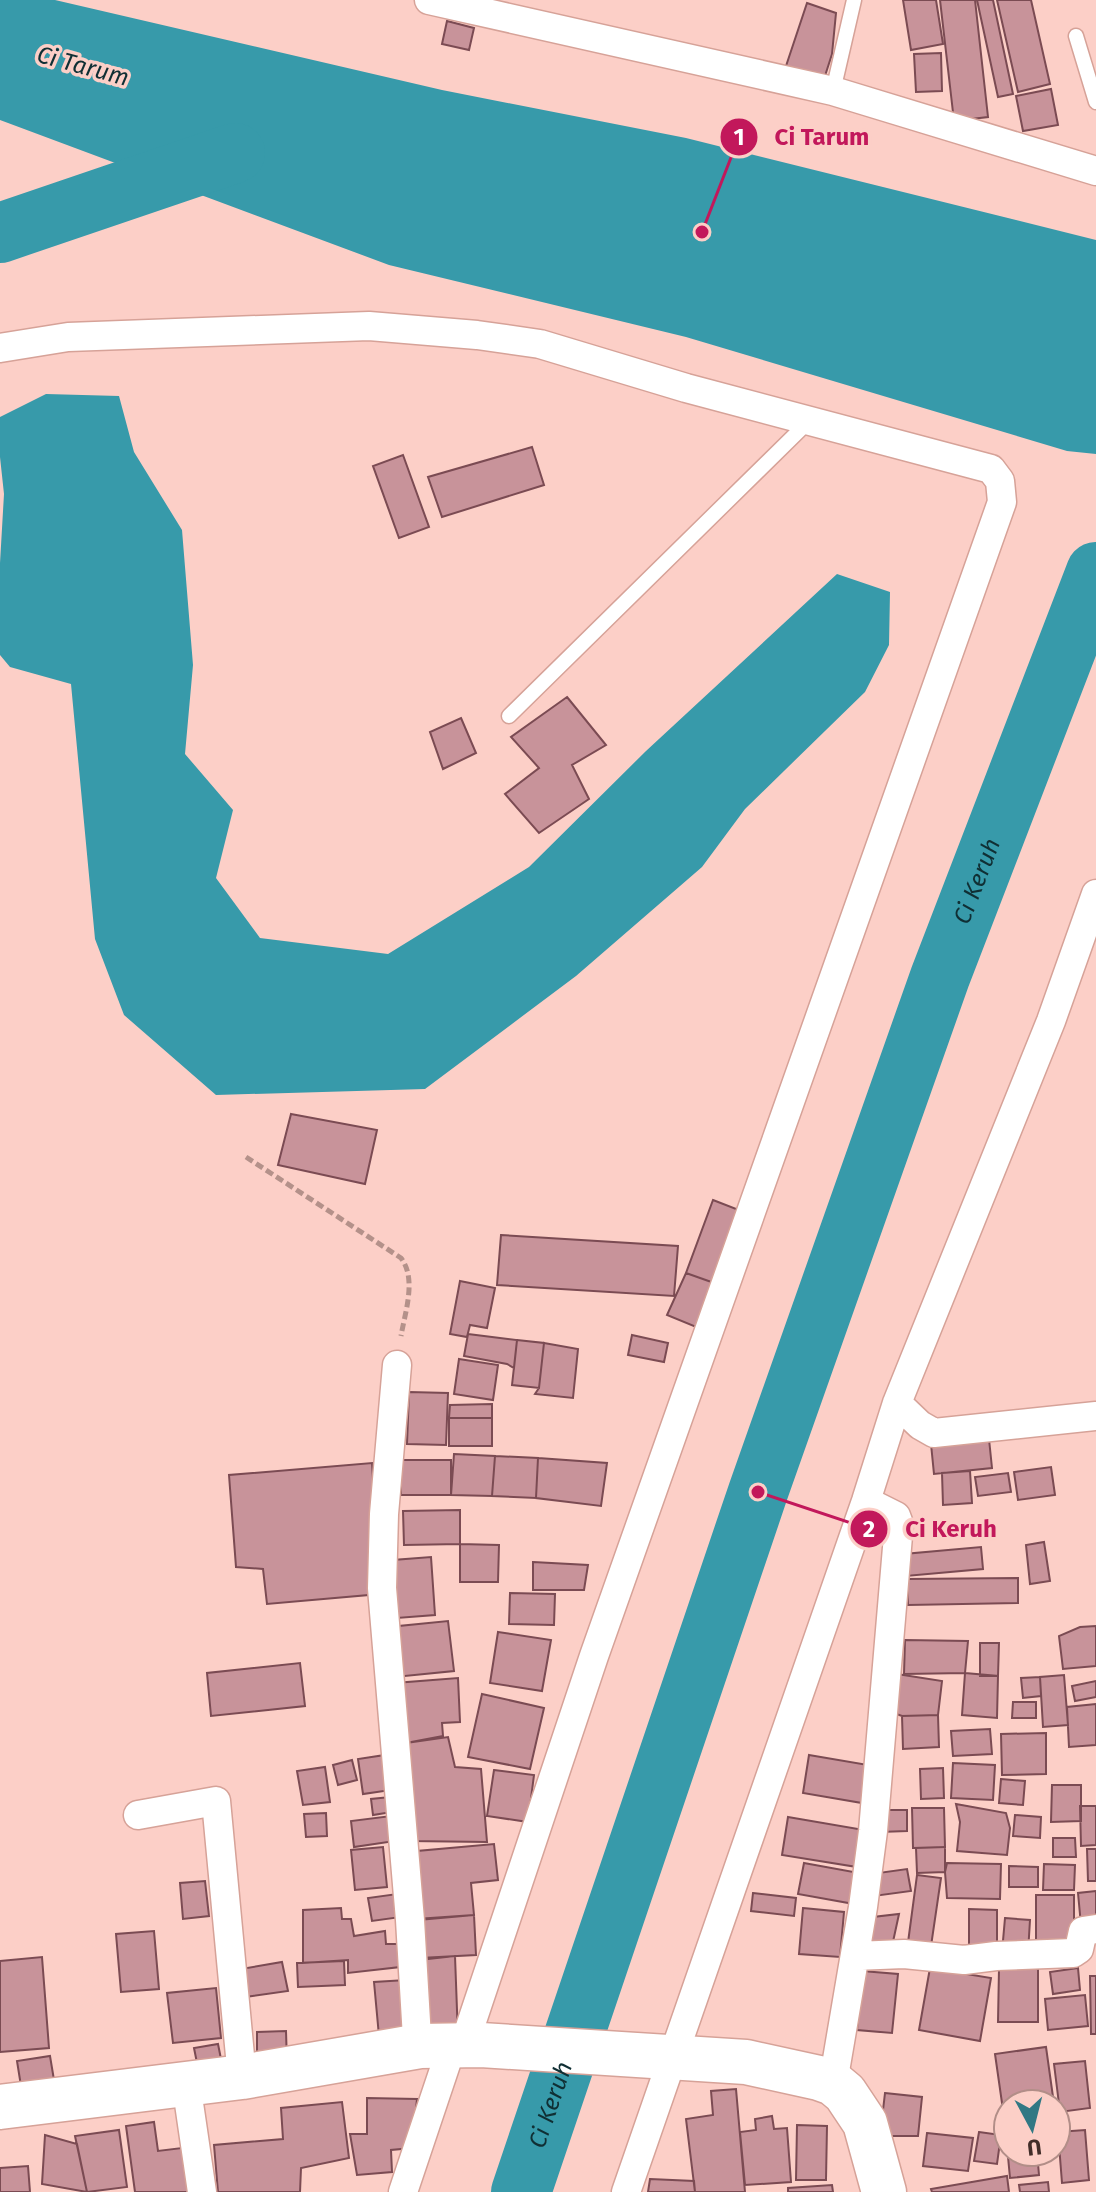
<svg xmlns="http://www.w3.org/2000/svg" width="1096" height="2192" font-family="'Fira Sans',sans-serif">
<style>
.water{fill:#379aaa}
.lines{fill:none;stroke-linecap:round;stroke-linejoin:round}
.river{stroke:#379aaa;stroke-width:60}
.building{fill:#c8939a;stroke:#7b4b53;stroke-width:2}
.service-casing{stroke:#d6a298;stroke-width:17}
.minor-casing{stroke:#d6a298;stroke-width:31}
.primary-casing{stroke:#d6a298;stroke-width:47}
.path{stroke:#b4918a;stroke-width:5;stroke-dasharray:8 4;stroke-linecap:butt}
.service{stroke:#fff;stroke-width:14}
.minor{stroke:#fff;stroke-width:28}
.primary{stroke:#fff;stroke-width:44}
.labels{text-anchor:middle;stroke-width:7;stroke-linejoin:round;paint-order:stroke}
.water-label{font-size:24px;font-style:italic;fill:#102f34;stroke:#fccfc7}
.leader{fill:none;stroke:#c2185b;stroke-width:3}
.callout-dot{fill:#c2185b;stroke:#fccfc7;stroke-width:3}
.mark-label{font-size:24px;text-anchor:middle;font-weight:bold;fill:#fff}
.callout-label{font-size:24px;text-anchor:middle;font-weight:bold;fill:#c2185b;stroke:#fccfc7;stroke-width:7;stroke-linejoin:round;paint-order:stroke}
</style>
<rect width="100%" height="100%" fill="#fccfc7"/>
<path class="water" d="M0,0H55L442,90L686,138L1096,240V454L1067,451L686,337L389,265L0,120Z
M46,394L119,396L134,452L182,530L193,665L185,754L233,810L216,878L260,938L388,954L529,867L646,751L837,574L890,592L889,645L865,692L745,809L702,867L576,976L425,1089L216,1095L124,1015L95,939L71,684L10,667L0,655V563L4,494L0,457V417Z"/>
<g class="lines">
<g class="river">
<path d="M0,233L235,153"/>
<path id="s1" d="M521,2192L758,1492L940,977L1096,572"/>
</g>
</g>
<path class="building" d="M903,0H936L943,44L911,50Z
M940,0H975L988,117L954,121Z
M977,0H993L1013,94L998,97Z
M997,0H1031L1050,84L1018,92Z
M807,3L836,13L832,54L824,79L786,66Z
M447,21L474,28L469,50L442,44Z
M941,53L942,91L916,92L914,54Z
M1051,89L1058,125L1023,131L1016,96Z
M532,447L544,485L442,517L428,477Z
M403,455L429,527L399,538L373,466Z
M567,697L606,745L572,765L589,799L539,833L505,794L539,768L511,737Z
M461,718L476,753L443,769L430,732Z
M291,1114L377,1130L365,1184L278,1165Z
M713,1200L744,1212L717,1284L686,1273Z
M501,1235L678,1246L674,1296L497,1285Z
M686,1273L717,1284L701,1329L667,1315Z
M460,1281L495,1288L487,1328L470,1325L467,1337L450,1334Z
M468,1334L517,1340L514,1368L507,1364L464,1356Z
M632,1335L668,1343L664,1362L628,1355Z
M517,1340L544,1343L539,1388L512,1385Z
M544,1343L578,1349L573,1398L535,1394L539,1388Z
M459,1359L498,1365L493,1400L454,1394Z
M409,1392L448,1393L446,1445L407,1444Z
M492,1404V1418H449L450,1405Z
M449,1418H492V1446H449Z
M989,1439L992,1468L934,1474L931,1444Z
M454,1454L495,1456L492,1496L451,1495Z
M495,1456L538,1458L536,1498L492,1496Z
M538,1458L607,1463L601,1506L536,1498Z
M401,1460H451V1495H401Z
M372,1463L380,1594L267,1604L263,1569L236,1567L229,1475Z
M1051,1467L1055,1495L1018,1500L1014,1472Z
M970,1471L972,1503L943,1505L942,1473Z
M1008,1473L1011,1492L978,1496L975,1477Z
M460,1510V1544L404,1545L403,1511Z
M1044,1542L1050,1581L1030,1584L1026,1545Z
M460,1544L499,1545L498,1582H460Z
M981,1547L983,1569L906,1576L904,1554Z
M431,1557L435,1615L397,1618L393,1560Z
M533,1562L588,1565L584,1590H533Z
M1018,1578V1603L908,1605L907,1579Z
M510,1593L555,1594L554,1625L509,1624Z
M448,1621L454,1671L395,1677L389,1627Z
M1096,1626V1666L1063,1669L1059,1636L1080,1627Z
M498,1632L551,1640L542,1691L490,1683Z
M905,1640L968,1641L965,1673L904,1674Z
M980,1643H999L998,1676H980Z
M300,1663L305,1706L211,1716L207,1673Z
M965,1673L998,1676L997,1718L962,1715Z
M897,1674L942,1681L938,1715L902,1716L891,1712Z
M1064,1675L1068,1725L1043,1727L1040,1677Z
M1040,1677L1041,1696L1023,1698L1021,1678Z
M458,1678L460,1722L442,1723L443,1736L406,1743L395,1683Z
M1096,1681V1697L1075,1701L1072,1686Z
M482,1694L544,1708L530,1769L468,1757Z
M1013,1702H1036V1718H1012Z
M1096,1704V1745L1069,1747L1067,1707Z
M938,1715L939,1747L903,1749L902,1716Z
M990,1729L992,1754L953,1756L951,1731Z
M1046,1733V1774L1002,1775L1001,1734Z
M448,1737L455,1767L481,1769L487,1842L409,1841L406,1743Z
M385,1755L391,1790L363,1794L358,1759Z
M809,1755L868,1765L862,1803L803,1793Z
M352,1760L357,1780L338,1785L333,1765Z
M953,1763L995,1765L993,1800L951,1798Z
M325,1767L330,1802L303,1805L297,1771Z
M943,1768L944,1798L921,1799L920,1769Z
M494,1770L534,1775L528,1822L487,1816Z
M1001,1779L1025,1781L1023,1805L999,1803Z
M1052,1785H1081V1821L1051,1822Z
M390,1797L392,1812L373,1815L371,1799Z
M956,1804L1006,1813L1010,1828L1007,1855L957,1851L960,1822Z
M1080,1806H1096V1845L1081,1846Z
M912,1808H944L945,1847L913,1848Z
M880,1810H907V1831L880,1832Z
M326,1813L327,1836L306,1837L304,1814Z
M1015,1815L1041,1817L1040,1838L1013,1836Z
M391,1816L395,1841L354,1847L351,1821Z
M788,1817L864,1830L857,1867L782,1855Z
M1053,1838H1075L1076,1857H1053Z
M494,1844L498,1880L471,1883L474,1915L416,1919L417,1851Z
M383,1847L387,1887L355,1890L351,1850Z
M945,1847V1872L917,1873L916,1848Z
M1087,1849H1096V1881H1088Z
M804,1863L859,1873L854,1904L798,1894Z
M947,1863L1001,1864L1000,1899L947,1898L945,1872Z
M1044,1864L1075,1865L1074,1890H1043Z
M1009,1866L1038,1867V1887H1009Z
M907,1869L911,1891L874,1896L871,1874Z
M917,1875L941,1878L930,1953L907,1950Z
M205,1881L209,1916L183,1919L180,1883Z
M1096,1891V1924L1081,1925L1078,1893Z
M753,1893L796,1898L794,1916L751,1911Z
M397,1894L401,1917L372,1921L368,1898Z
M1036,1895H1074V1949H1036Z
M341,1908L342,1919H351L354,1936L385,1931L386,1944H398L400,1967L348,1973V1960L303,1963V1910Z
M803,1908L844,1912L840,1957L799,1954Z
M969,1909L997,1910V1952H969Z
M899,1914L891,1951H863L873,1917Z
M474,1915L476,1955L420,1958L418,1920Z
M1005,1918L1030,1920L1028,1953L1002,1952Z
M154,1931L159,1989L121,1992L116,1934Z
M455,1956L458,2037L424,2039L419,1960Z
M42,1957L49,2048L0,2052V1961Z
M344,1961L345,1985L298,1987L297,1963Z
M282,1962L288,1991L245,1997L241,1969Z
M930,1968L991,1978L980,2041L919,2030Z
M1078,1968L1080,1990L1053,1994L1050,1972Z
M999,1969H1038V2022H998Z
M862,1971L898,1974L892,2033L857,2030Z
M1090,1976H1096V2034H1091Z
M406,1980L410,2034L379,2036L374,1982Z
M216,1988L221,2038L173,2043L167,1993Z
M1085,1995L1088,2026L1048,2030L1045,1999Z
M286,2031L287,2063L257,2064V2032Z
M218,2044L221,2059L197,2063L194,2048Z
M1046,2047L1054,2104H1008V2124H1005L995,2054Z
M50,2056L54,2080L21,2086L17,2061Z
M1085,2061L1090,2108L1060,2112L1054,2064Z
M736,2089L745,2192H695L686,2119L713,2115L711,2091Z
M885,2093L922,2097L918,2136H880Z
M367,2098L417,2099L412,2148L391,2150L392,2172L357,2175L350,2134H367Z
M342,2102L349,2158L301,2168L300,2192H218L214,2145L283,2139L281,2108Z
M772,2116L774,2129L787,2128L791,2182L745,2185L740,2132L756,2130L755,2119Z
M154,2122L158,2151L190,2147L196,2192H135L126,2126Z
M797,2125L827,2126L826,2180H796Z
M119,2130L127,2187L87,2192L75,2136Z
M1085,2130L1089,2180L1062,2183L1058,2132Z
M979,2132L1001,2135L997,2164L974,2161Z
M927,2133L973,2138L968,2171L923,2166Z
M45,2135L77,2144L87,2192L42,2184Z
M1007,2146L1008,2152H1037L1039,2175L1010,2178Z
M28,2166L30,2192H0V2168Z
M1007,2176L1009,2192H932L931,2189Z
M650,2179L694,2181L695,2192H648Z
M1048,2182L1049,2192H1020L1019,2185Z
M832,2185L833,2192H788V2188Z"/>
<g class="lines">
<g class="service-casing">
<path id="service" d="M1076,36L1096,102
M833,91L854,0
M509,716L809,421"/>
</g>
<g class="minor-casing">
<path id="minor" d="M429,0L833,91L1096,171
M0,348L68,337L369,326L477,335L540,344L686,388L991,469L1000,481L1002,502L594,1656L464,2045
M397,1365L384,1514L382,1588L410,1920L417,2038L420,2046
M897,1403L920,1425L934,1433L1096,1416
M138,1815L216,1801L242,2077
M855,1956L904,1954L964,1960L996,1956L1073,1953L1079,1949L1083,1931L1096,1929
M186,2083L202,2192
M833,2083L863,1907L873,1831L899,1524L896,1516L866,1501
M403,2192L452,2046
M626,2192L866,1501L897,1403L1051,1021L1096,894"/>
</g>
<g class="primary-casing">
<path id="primary" d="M0,2107L242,2077L420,2046L481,2045L746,2062L819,2078L833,2083L845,2093L865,2123L884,2192"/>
</g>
<path class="path" d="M246,1157L401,1258C417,1279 405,1312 401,1336"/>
<use href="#service" class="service"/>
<use href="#minor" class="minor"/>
<use href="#primary" class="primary"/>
</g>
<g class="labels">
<g class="water-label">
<text transform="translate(83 66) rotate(15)" y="8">Ci Tarum</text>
<text dy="8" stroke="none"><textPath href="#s1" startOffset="1388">Ci Keruh</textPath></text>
<text dy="8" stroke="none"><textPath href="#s1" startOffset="92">Ci Keruh</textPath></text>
</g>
</g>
<path class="leader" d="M702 232L739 137M758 1492L869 1529"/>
<g class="callout-dot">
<circle cx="702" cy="232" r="8"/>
<circle cx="758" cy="1492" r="8"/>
<circle cx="739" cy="137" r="20"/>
<circle cx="869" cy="1529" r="20"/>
</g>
<g class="mark-label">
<text x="739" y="145">1</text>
<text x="869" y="1537">2</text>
</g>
<g class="callout-label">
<text x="822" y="145">Ci Tarum</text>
<text x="951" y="1537">Ci Keruh</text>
</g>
<g transform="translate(1032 2128) rotate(173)"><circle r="38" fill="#fccfc7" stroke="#b28e88" stroke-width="2"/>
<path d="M0-6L14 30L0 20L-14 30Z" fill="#317884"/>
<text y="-12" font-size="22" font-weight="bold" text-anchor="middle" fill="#422d29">U</text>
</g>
</svg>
